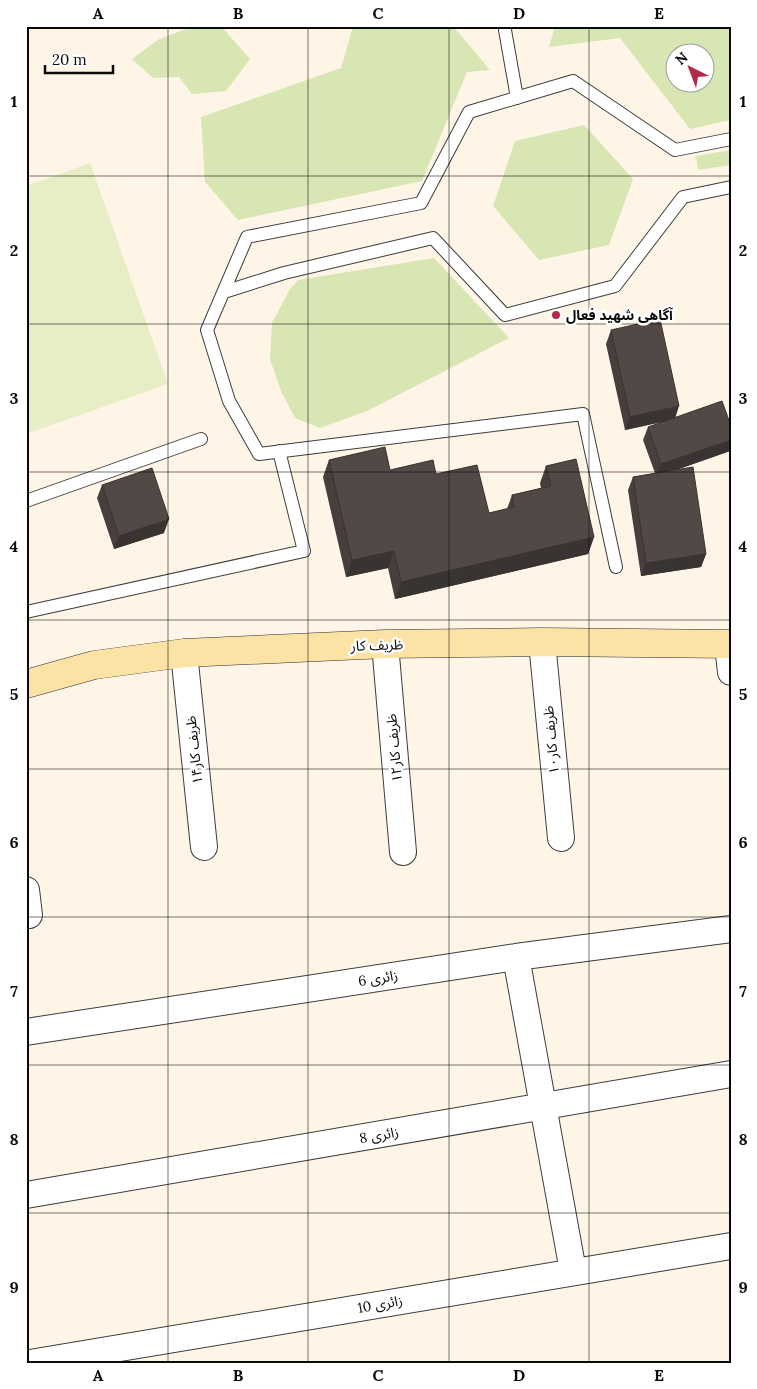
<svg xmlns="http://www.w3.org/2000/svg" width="757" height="1389" font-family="Lora,'Noto Sans Arabic',serif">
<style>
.green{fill:#d7e6b3;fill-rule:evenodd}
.pitch{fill:#e7eec5}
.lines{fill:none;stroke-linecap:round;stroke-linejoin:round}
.lane-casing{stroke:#3d3d3d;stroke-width:14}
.street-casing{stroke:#3d3d3d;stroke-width:28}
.secondary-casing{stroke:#2c2c2c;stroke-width:29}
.lane{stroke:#fff;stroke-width:12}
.street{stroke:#fff;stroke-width:26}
.secondary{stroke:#fce2a4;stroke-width:28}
.wall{fill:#473f3d}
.shaded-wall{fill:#393332}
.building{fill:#524947;stroke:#393332}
.grid{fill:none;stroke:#0a0a0a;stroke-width:1;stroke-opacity:0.55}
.poi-dot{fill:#b32849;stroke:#fff;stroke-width:2}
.labels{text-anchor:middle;stroke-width:5;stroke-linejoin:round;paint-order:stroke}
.poi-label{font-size:14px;font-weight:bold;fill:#0a0a0a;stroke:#fff;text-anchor:start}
.street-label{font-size:14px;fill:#0a0a0a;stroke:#fff}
.neatline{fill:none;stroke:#0a0a0a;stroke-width:2}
.grid-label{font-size:16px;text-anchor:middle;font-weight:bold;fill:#0a0a0a}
</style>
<rect width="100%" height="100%" fill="#fef5e7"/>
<path class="green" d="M195,26H221L250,59L226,91L192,94L179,77L153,78L132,59L159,39Z
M353,26H453L490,70L467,72L422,181L238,220L205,182L201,117L341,68Z
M555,26H731V120L690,129L620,38L549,47ZM704,52V82H674V52Z
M584,125L633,179L609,245L539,260L493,206L515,141Z
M731,150V165L698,170L696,156Z
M434,258L509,338L367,411L320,428L295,418L281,391L270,359L272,323L290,289L298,280Z"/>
<path class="pitch" d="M90,163L168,384L26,434V186Z"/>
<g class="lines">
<g class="lane-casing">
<path id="lane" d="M505,30L517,98
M224,292L284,273L433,238L505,315L615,286L683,197L731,187
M26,501L201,439
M616,567L583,414L259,454L229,401L207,330L247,237L421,203L469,112L573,81L675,150L731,139
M26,612L304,551L279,451"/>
</g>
<g class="street-casing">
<path id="street" d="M542,642L561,838
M385,644L403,852
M728,645L731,672
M184,653L204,847
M26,890L29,915
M516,957L573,1271
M26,1032L516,957L731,929
M26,1195L731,1074
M30,1363L731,1246"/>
</g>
<g class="secondary-casing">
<path id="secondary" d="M26,684L94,665L184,653L385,644L542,642L731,644"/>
</g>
<use href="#lane" class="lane"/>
<use href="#street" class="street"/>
<use href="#secondary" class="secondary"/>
</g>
<path class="wall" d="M611,330L675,417L730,451L679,469L706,554L701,567L641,576L628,490L633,477L655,473L643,440L648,427L662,422L625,430L606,344Z
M329,460L390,470L436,474L489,513L507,509L512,495L541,488L540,483L546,466L594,537L588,554L395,599L388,568L346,577L323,477Z
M102,485L164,533L114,549L97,498Z"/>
<path class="shaded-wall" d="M679,406L675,419L625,430L630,417Z
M731,440L730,451L656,477L661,464Z
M169,519L164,533L114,549L119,536Z
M594,537L588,554L395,599L401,582Z
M394,551L388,568L346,577L352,560Z
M706,554L701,567L641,576L646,563Z"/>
<path class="building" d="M660,319L679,406L630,417L611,330Z
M722,401L731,426V440L661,464L648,427Z
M385,447L390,470L433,460L436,474L477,465L489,513L514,507L512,495L551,486L546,466L576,459L594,537L401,582L394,551L352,560L329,460Z
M693,467L706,554L646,563L633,477Z
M152,468L169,519L119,536L102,485Z"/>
<path class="grid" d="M168,26V1363M308,26V1363M449,26V1363M589,26V1363M26,176H731M26,324H731M26,472H731M26,620H731M26,769H731M26,917H731M26,1065H731M26,1213H731"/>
<circle class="poi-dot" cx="556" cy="315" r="5"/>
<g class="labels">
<g class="poi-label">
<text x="566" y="320">آگاهی شهید فعال</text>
</g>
<g class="street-label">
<text transform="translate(377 645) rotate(-2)" y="5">ظریف کار</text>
<text transform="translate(551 740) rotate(-95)" y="5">ظریف کار۱۰</text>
<text transform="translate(394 748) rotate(-95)" y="5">ظریف کار۱۲</text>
<text transform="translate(194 750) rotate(-96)" y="5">ظریف کار۱۴</text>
<text transform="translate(378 978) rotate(-9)" y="5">6 زائری</text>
<text transform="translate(379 1135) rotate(-10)" y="5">8 زائری</text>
<text transform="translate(380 1304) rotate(-10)" y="5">10 زائری</text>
</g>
</g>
<rect width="757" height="1389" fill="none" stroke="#ffffff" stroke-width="55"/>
<g transform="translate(690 68) rotate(318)"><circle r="24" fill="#ffffff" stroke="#9d9d9d"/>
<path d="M0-4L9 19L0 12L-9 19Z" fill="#b32849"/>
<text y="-8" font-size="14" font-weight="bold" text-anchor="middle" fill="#0a0a0a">N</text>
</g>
<path d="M45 65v8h68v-8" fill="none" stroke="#0a0a0a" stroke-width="2.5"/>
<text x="52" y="65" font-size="15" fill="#0a0a0a" stroke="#ffffff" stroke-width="4" paint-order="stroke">20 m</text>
<rect x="28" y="28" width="702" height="1334" class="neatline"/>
<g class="grid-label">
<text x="98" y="19">A</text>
<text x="238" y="19">B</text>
<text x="378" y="19">C</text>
<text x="519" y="19">D</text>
<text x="659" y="19">E</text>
<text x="14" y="107">1</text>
<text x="743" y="107">1</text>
<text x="14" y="256">2</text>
<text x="743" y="256">2</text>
<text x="14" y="404">3</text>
<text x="743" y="404">3</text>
<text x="14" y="552">4</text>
<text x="743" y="552">4</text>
<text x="14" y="700">5</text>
<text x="743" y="700">5</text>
<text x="14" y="848">6</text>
<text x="743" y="848">6</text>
<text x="14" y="997">7</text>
<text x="743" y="997">7</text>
<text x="14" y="1145">8</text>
<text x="743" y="1145">8</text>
<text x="14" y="1293">9</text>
<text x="743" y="1293">9</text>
<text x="98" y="1381">A</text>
<text x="238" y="1381">B</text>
<text x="378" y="1381">C</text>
<text x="519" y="1381">D</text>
<text x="659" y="1381">E</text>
</g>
</svg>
